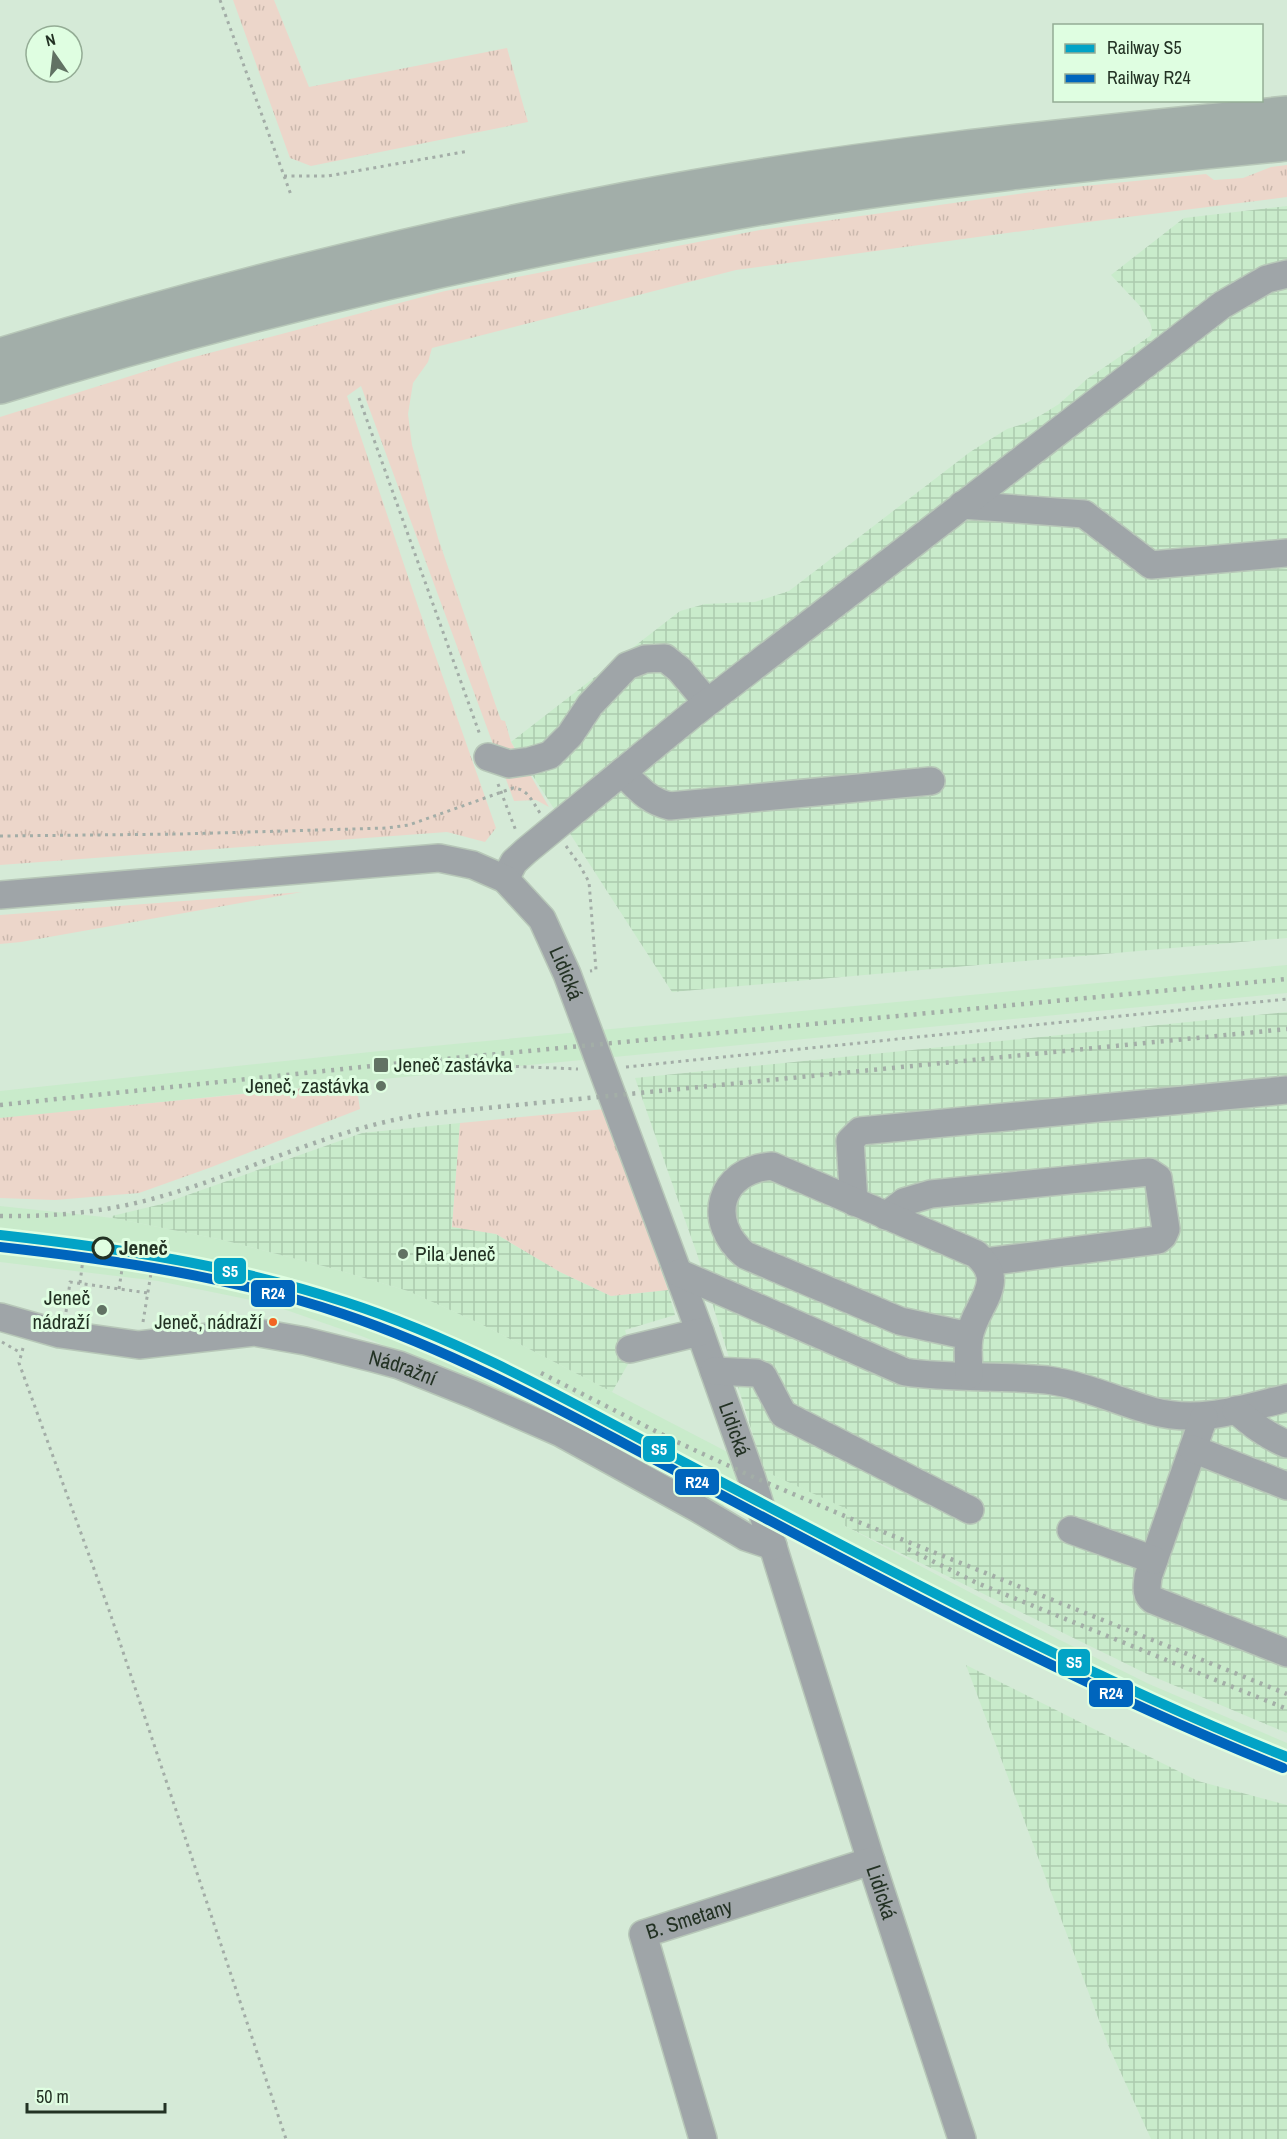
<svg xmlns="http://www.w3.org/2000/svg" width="1287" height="2139" font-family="'Archivo Narrow',sans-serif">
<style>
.built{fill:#c9ebcb}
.industrial{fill:url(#industrial-grid)}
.grass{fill:url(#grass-tufts)}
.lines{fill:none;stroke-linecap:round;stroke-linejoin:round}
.minor-casing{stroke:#b7c7b8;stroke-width:30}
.highway-casing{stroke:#b7c7b8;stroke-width:36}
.path{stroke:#a3ada7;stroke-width:3;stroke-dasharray:3 4.5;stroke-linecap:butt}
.minor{stroke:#9fa5a8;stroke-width:27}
.highway{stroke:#a2aea9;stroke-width:33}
.rail{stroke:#a3aea7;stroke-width:4.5;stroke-dasharray:3 6;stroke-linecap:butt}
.rail-1-casing{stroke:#dffee1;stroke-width:15}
.rail-2-casing{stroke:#dffee1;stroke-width:15}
.rail-1{stroke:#02a3c6;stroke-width:10}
.rail-2{stroke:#0065bd;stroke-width:10}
.poi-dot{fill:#617263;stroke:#dffee1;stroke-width:2}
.stop-dot{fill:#dffee1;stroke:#233224;stroke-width:3}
.bus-dot{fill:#f26522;stroke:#dffee1;stroke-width:2}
.labels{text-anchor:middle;stroke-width:6;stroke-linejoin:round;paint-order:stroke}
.bus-label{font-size:20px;fill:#233224;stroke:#dffee1;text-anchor:end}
.street-label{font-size:21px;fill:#233224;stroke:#dffee1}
.poi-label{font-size:21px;fill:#233224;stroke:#dffee1;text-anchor:start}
.stop-label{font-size:21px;font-weight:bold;fill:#233224;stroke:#dffee1;text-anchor:start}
.line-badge{stroke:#dffee1;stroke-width:2}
.badge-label{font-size:16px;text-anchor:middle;font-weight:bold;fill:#fff}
</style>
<defs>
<pattern id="industrial-grid" width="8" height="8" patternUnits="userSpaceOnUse" patternTransform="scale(1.5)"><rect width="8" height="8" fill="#c9ebcb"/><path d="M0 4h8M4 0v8" fill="none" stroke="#accaae"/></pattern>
<pattern id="grass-tufts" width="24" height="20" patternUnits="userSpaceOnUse" patternTransform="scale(1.5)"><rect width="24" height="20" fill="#ecd6ca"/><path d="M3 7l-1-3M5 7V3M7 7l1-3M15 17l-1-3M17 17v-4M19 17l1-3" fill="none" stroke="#cab8ad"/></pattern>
</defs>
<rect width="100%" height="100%" fill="#d5ead7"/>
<path class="built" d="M1287,965V993L383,1079L0,1119V1091L380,1051Z
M0,1206L113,1218L223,1240L331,1268L408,1291L479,1323L764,1471L850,1510L843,1525L1058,1639L1149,1684L1287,1743V1772L1211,1742L1138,1709L1046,1664L788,1529L732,1497L722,1507L518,1402L364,1337L266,1303L158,1281L0,1262Z"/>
<path class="industrial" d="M1287,206V938L672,992L511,742L680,611L705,604L755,602L789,591L970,452L1007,429L1026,423L1043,414L1059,404L1087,379L1150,336L1152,330L1150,323L1140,306L1111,275L1184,218Z
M1287,1012V1733L1145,1673L843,1525L849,1510L764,1471L697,1254L635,1078Z
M460,1123L452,1226L496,1234L560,1272L611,1296L668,1290L675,1315L625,1330L632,1357L612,1392L479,1323L408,1291L331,1268L223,1240L113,1218L112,1216L162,1204L362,1133Z
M966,1665L1198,1781L1287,1805V2139H1151L1109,2047Z"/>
<path class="grass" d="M233,0H274L309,87L507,48L528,122L311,166L290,158Z
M1287,165V197L1096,221L736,270L432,348L428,362L413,383L408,414L412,445L438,538L498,712L501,720L505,721L511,742L549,807L536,800L514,801L361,386L347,396L420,612L496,828L485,842L447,832L0,865V417L175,362L445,291L760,230L1054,189L1206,174L1214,180L1243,178L1271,167Z
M302,892L21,942L0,944V915Z
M356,1083L360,1109L209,1168L139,1193L55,1200L0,1198V1118Z
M605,1109L668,1290L611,1296L560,1272L496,1234L452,1227L460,1123Z"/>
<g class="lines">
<g class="minor-casing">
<g id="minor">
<path d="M962,505L1084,514L1151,565L1287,553"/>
<path d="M488,757L509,764L530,761L550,755L570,735L590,705L627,666L645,659L665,658L680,670L707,702"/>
<path d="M622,772C638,788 648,801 670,806L931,781"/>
<path d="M505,879L514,862L526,851L694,713L1222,305L1267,279L1287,274"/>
<path id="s1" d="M0,895L439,858L473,865L505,879L542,919L567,974L700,1332L751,1476L871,1861L962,2139"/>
<path d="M854,1202L850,1141L860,1131L1287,1090"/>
<path d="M886,1216L904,1202L931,1194L1149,1172L1158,1178L1166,1229L1163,1236L1158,1240L985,1262"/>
<path d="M679,1273L905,1372C952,1379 1000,1375 1047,1380C1084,1385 1117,1401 1152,1411C1199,1424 1242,1409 1287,1398"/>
<path id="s2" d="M0,1317L60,1334L139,1345L254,1332L305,1341L373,1358L399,1365L472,1394L561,1433L697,1508L746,1537L773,1546"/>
<path d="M630,1349L700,1332"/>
<path d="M714,1371L756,1373L763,1376L783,1414L970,1510"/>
<path d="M969,1375C969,1363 967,1350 969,1338C974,1305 1010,1283 976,1254L772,1166C719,1170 705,1221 745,1255L900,1321L969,1336"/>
<path d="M1236,1410C1252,1424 1267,1436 1287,1444"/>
<path d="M1204,1417L1148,1577C1147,1587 1145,1594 1153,1600L1287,1653"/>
<path d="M1193,1449L1287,1486"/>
<path d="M1071,1530L1154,1560"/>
<path id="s3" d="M703,2139L643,1934L871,1861"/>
</g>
</g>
<g class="highway-casing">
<path id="highway" d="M0,355C206,292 415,240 627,199C845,157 1066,135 1287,113
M0,387C244,312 492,254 744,211C923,180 1106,162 1287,144"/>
</g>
<path class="path" d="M220,0L291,195
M284,176H328L469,151
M359,398L480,735
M498,784L516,831
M0,836L181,834L387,828L409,825L513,788C528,789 532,801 540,813
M566,846L579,864L589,882L596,970L590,971
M456,1064L578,1069
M626,1067L1287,999
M80,1283L84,1251
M119,1289L124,1256
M66,1312L70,1282L148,1293
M143,1322L153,1261
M2,1342L21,1353
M23,1348L19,1363L109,1610L286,2139"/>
<use href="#minor" class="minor"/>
<use href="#highway" class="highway"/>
<path class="rail" d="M0,1105L381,1065L1287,979
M0,1216C54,1217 107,1212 159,1197C249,1172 332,1128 426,1114L1287,1029
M541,1373L675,1441L751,1476L861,1523L1287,1694
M908,1549L977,1583L1287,1709"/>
<g class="rail-1-casing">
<path id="rail-1" d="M0,1235C116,1248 233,1265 345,1302C472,1343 588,1412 706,1474C897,1574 1087,1677 1287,1757"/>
</g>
<g class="rail-2-casing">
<path id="rail-2" d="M0,1247C116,1260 233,1277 343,1314C467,1356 582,1422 697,1482C889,1584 1081,1687 1283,1768"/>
</g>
<use href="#rail-1" class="rail-1"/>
<use href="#rail-2" class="rail-2"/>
</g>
<g class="poi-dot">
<rect x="373" y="1057" width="16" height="16" rx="3"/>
<circle cx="381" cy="1086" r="6"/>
<circle cx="403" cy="1254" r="6"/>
<circle cx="102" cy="1310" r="6"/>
</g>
<circle class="stop-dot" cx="103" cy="1248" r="10"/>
<circle class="bus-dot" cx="273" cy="1322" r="5"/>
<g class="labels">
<g class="bus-label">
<text x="262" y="1329">Jeneč, nádraží</text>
</g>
<g class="street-label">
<text dy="7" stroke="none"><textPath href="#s1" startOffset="624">Lidická</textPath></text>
<text dy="7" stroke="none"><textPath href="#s2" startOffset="411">Nádražní</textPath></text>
<text dy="7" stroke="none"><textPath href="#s1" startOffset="1110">Lidická</textPath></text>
<text dy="7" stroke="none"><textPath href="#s1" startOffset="1596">Lidická</textPath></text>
<text dy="7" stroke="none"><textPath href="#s3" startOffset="262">B. Smetany</textPath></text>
</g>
<g class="poi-label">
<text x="394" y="1072">Jeneč zastávka</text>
<text x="369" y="1093" text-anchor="end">Jeneč, zastávka</text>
<text x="415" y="1261">Pila Jeneč</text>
<text x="90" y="1305" text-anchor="end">Jeneč<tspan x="90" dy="24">nádraží</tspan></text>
</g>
<g class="stop-label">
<text x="119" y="1255">Jeneč</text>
</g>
</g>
<g class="line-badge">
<rect x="213" y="1257" width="34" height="28" rx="6" fill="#02a3c6"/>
<rect x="250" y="1279" width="46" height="29" rx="6" fill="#0065bd"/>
<rect x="642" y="1435" width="34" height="28" rx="6" fill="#02a3c6"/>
<rect x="674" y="1468" width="46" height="28" rx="6" fill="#0065bd"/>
<rect x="1057" y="1648" width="34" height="29" rx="6" fill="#02a3c6"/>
<rect x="1088" y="1679" width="46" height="29" rx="6" fill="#0065bd"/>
</g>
<g class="badge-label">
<text x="230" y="1277">S5</text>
<text x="273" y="1299">R24</text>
<text x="659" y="1455">S5</text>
<text x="697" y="1488">R24</text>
<text x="1074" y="1668">S5</text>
<text x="1111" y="1699">R24</text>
</g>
<rect x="1053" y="24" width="210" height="78" fill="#dffee1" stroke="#94ac95" stroke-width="1.5"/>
<rect x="1065" y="44" width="30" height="9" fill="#02a3c6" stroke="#94ac95" stroke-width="1.5"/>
<text x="1107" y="54" font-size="18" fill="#233224">Railway S5</text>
<rect x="1065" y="74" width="30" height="9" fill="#0065bd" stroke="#94ac95" stroke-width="1.5"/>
<text x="1107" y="84" font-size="18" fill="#233224">Railway R24</text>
<g transform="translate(54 54) rotate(346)"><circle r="28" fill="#dffee1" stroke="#94ac95" stroke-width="1.5"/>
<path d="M0-4.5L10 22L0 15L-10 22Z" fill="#617263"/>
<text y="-9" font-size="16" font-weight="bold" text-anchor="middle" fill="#233224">N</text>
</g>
<path d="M27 2103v9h138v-9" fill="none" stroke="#233224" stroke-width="3"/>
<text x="36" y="2103" font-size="18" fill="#233224" stroke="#dffee1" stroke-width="4.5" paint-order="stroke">50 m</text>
</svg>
